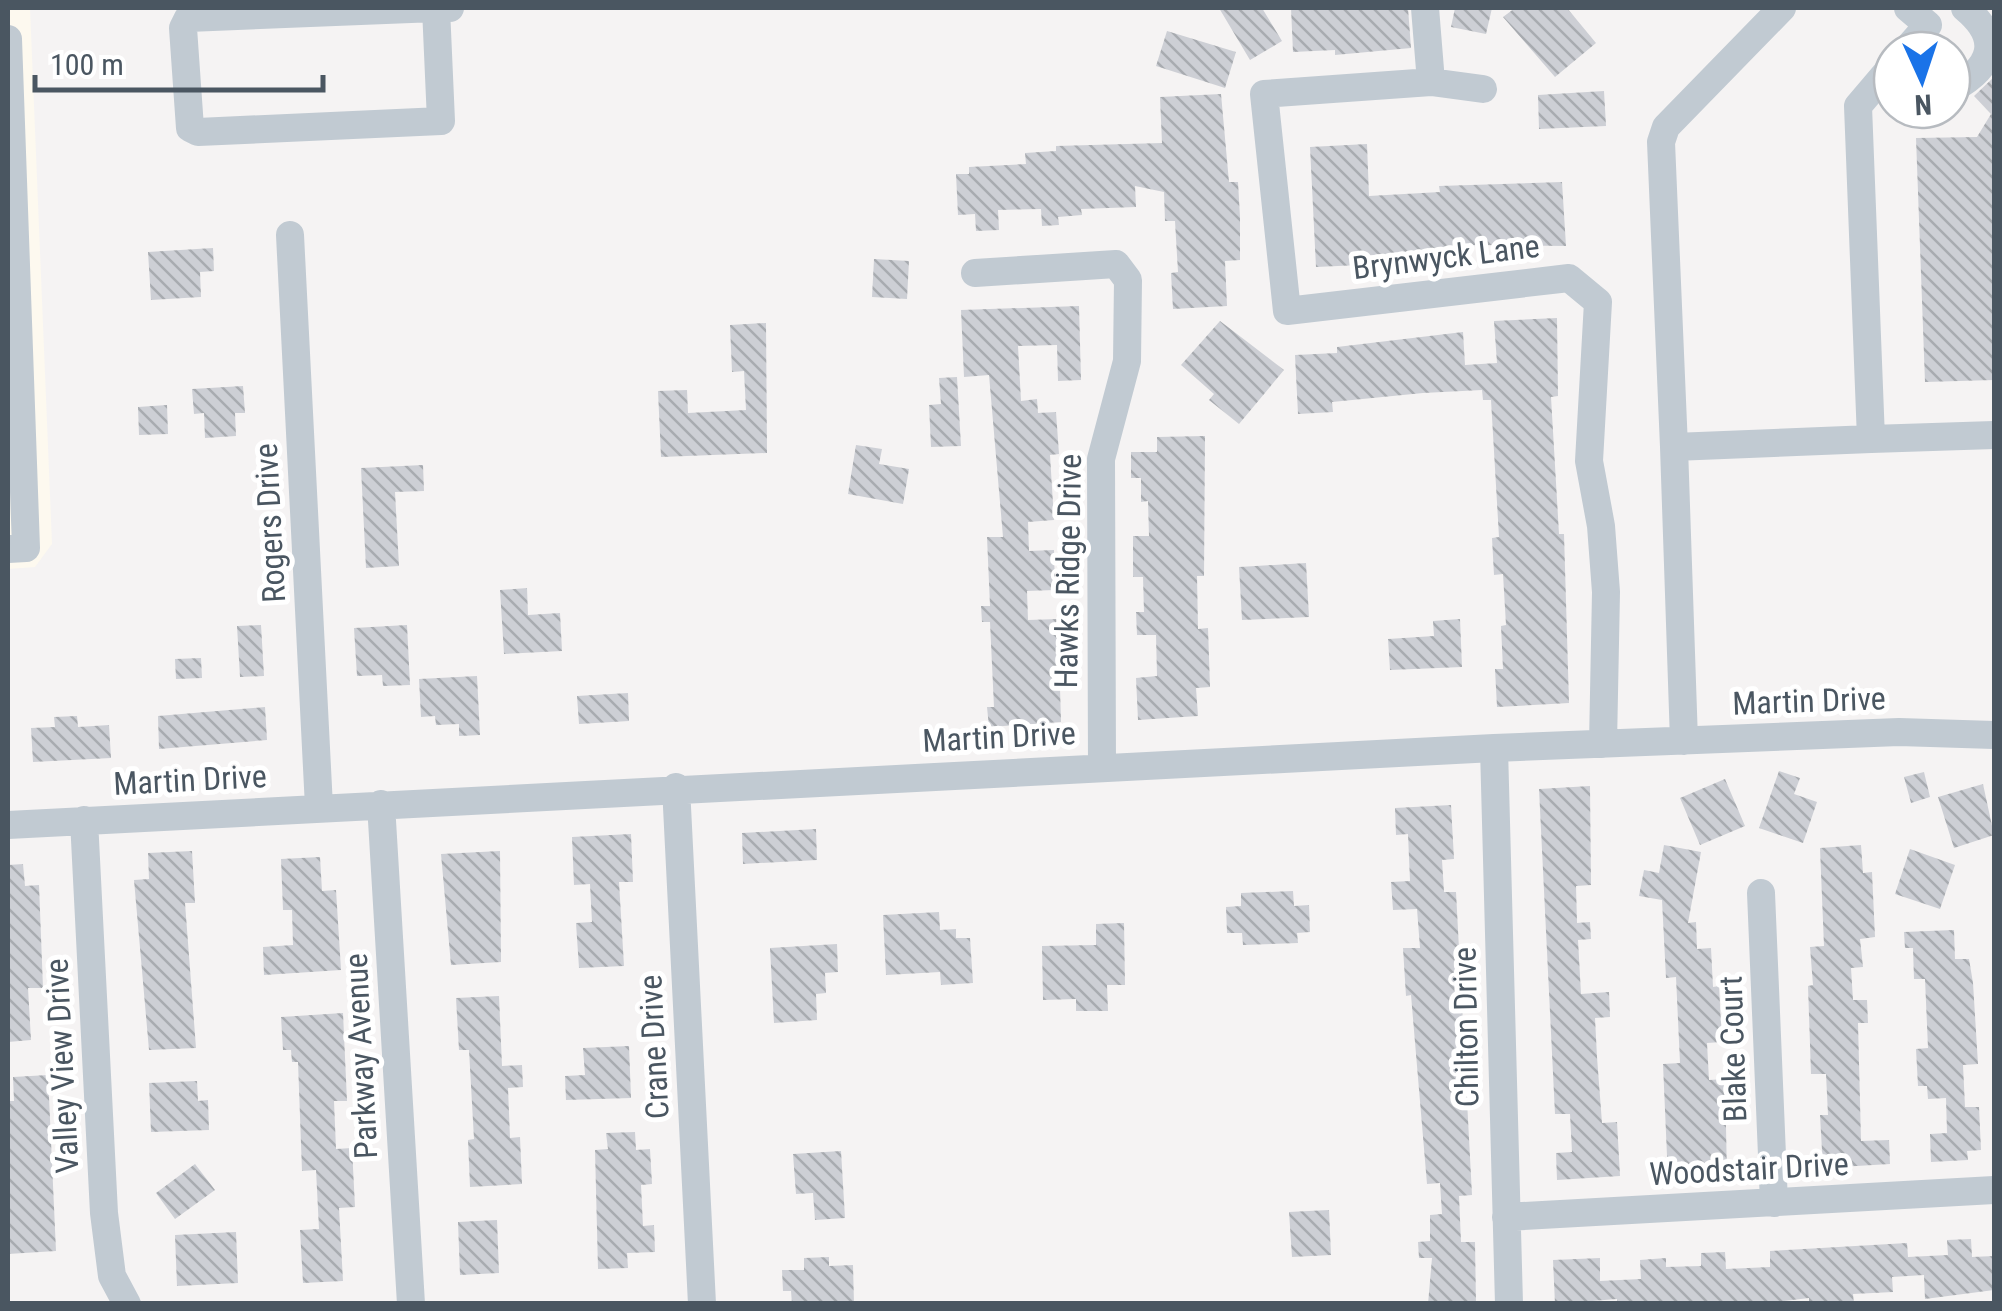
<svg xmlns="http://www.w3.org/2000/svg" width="2002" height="1311" font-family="'Roboto Condensed',sans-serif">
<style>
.commercial{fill:#fdf9ef}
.building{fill:url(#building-back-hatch)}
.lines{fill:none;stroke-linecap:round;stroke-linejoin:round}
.minor{stroke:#c1cad2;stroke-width:28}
.labels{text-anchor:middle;stroke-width:10;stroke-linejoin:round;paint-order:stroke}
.street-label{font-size:32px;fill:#4a5661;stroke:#fff}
</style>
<defs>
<pattern id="building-back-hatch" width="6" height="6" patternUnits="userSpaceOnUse" patternTransform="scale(2.5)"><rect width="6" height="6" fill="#cdcfd5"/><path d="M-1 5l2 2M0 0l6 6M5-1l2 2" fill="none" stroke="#a8abb0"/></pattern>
</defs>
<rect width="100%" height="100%" fill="#f5f3f3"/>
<path class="commercial" d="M8,8H30L52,544L35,567L8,569Z"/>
<path class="building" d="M1219,8H1262L1282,41L1250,60Z
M1291,8H1408L1411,48L1335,55V50L1293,52Z
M1455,8H1492L1486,34L1451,27Z
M1515,8H1567L1596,43L1555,77L1503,17Z
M1167,31L1236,52L1225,88L1156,66Z
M1994,77V380L1925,382L1916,138L1977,137L1991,114L1974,96Z
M1604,91L1606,126L1539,129L1538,95Z
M1221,94L1229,182H1238L1240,217V260L1225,261L1227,306L1173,309L1171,273L1178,272L1175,221H1165L1164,192L1135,186L1136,207L1081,209L1082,215L1058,217L1059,225L1042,226L1041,209L998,210L999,230L976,231L975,214L958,215L956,174H969V167L1026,164L1025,153L1056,151V146L1162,143L1160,97Z
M1367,144L1369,196L1440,192L1439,186L1562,182L1566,246L1476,245L1434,250V256L1382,258V264L1316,267L1310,147Z
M213,248L214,271L200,272L201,297L151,300L148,252Z
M874,259L909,261L907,299L872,297Z
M1079,306L1081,380L1058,381L1057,345L1018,346L1021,401L1037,399L1038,413L1056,412L1059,454L1050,455L1054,520L1028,522L1029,551L1054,550L1055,590L1027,591L1028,620L1058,619L1061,722L989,727L987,707H994L990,622H982L981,606H990L987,537H1003L989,375L964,377L961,310Z
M1557,318L1558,396L1551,397L1559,534H1564L1569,703L1497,707L1495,669H1503L1501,626L1506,625L1503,574L1494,575L1492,538L1499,537L1491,400H1483L1482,390L1423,393L1332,402L1333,412L1298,414L1295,355L1337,353V347L1463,332L1465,365L1497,363L1494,321Z
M1220,321L1284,370L1239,424L1209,400L1214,394L1181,365Z
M766,323L767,453L661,457L658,391L687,390L688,413L746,410L744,371L732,372L730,325Z
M957,377L961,446L931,447L929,405L941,404L939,378Z
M243,386L245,413H235L236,436L205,438L204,413L194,414L192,389Z
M167,405L168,434L139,435L138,407Z
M1205,436L1204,576H1197L1198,629L1208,628L1210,687L1196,688L1198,716L1138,720L1136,678L1157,676L1156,635H1137L1136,612H1144L1143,577H1133V536H1149L1148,501L1141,502V478H1131V452H1157V437Z
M856,445L882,449L879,464L909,469L903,504L848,494Z
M423,465L424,491L395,492L399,566L366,568L361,468Z
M1306,563L1309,617L1242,620L1239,567Z
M527,588L528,615L560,613L562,651L504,654L500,590Z
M1460,619L1462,667L1390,670L1388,639L1434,636L1433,621Z
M261,625L264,676L240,677L237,626Z
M407,625L410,685L383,686L382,675L357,676L354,628Z
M201,658L202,678L176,679L175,659Z
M477,676L480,735L459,736V724L436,725L435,716L421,717L419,679Z
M628,693L629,721L579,724L577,696Z
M265,707L267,740L159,749L158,716Z
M77,716L78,727L109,725L111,758L33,762L31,728L55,727L54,717Z
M1779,771L1800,778L1794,794L1817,802L1803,843L1759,828Z
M1924,772L1930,797L1911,803L1904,777Z
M1725,779L1745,826L1700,845L1680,798Z
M1983,784L1994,835L1954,848L1938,797Z
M1590,786L1591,885L1576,886L1577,923L1590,922L1591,939L1578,940L1581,994L1609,992L1610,1017L1595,1018L1597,1057L1602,1123L1617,1122L1620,1176L1557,1180L1556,1153L1572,1152L1570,1114H1555L1539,789Z
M1451,805L1454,859L1442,860L1444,892H1456L1472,1195L1459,1196L1461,1242H1475L1476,1304H1428L1432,1258H1419L1418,1242L1430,1241V1215L1442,1214L1440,1183L1427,1184L1411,995L1406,996L1403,948H1420L1417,909L1393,910L1391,882L1410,881L1408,834L1396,835L1395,808Z
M816,829L817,860L743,864L742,833Z
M631,834L633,882H619L624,966L579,968L576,923L592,922L590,884L574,885L572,837Z
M1664,845L1701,852L1688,923L1696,922L1697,949L1711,948L1713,987L1719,986L1722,1042L1707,1043L1709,1080L1725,1079L1727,1176L1668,1179L1663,1064L1680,1063L1676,977L1666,978L1662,900L1639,896L1644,870L1659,873Z
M1861,845L1863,873L1872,872L1875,937L1860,939L1863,967L1851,968L1853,1000H1867L1868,1023H1858L1861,1141L1889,1140L1890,1164L1823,1168L1820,1115H1828L1826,1074H1811L1808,986L1813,985L1810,947L1824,946L1820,848Z
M1910,849L1955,865L1940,909L1895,894Z
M192,851L195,903H185L196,1048L149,1050L134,880L149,879L148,853Z
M500,851L501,962L451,965L441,854Z
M320,857L322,891L336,890L341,970L264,975L263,947L293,945L292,910H283L281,859Z
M23,864L25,886L39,885L43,988H28L31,1040L8,1042V865Z
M1293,891L1294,906L1309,905L1310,932L1297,933L1298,943L1243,945L1242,933H1227L1226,907L1241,906V893Z
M939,912L940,930L956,929V938H970L973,983L941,985L940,972L886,975L883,915Z
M1124,923L1125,985H1107L1108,1011H1076V999L1043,1000L1042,946L1096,945V924Z
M1954,930L1955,959H1969L1973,983L1978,1064L1963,1065L1965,1107H1979L1981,1150L1967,1151L1968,1160L1931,1162L1930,1134L1947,1133L1946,1098L1928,1099L1927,1086H1918L1916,1049L1928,1048L1925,979H1914L1913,948H1905L1904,932Z
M837,944L838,972L825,973L826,993L816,994L817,1020L774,1023L770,948Z
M499,996L502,1066L522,1065L523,1087L508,1088L510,1138L520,1137L522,1184L470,1187L468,1140L474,1139L469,1050H459L456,998Z
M343,1013L347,1101H334L336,1149L352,1148L355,1207L339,1208L343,1281L303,1283L300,1230L319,1229L316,1170L302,1171L298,1062H292L291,1050H283L281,1017Z
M629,1046L631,1098L566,1100L565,1076L585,1075L583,1048Z
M48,1075L56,1251L8,1254V1101H14L13,1077Z
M197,1081L198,1101L208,1100L209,1130L151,1132L149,1083Z
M635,1132L636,1150L650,1149L652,1184L641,1185L643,1226L654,1225L655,1252L627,1253L628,1268L598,1269L595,1150L608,1149L606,1133Z
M841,1151L845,1218L815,1220L813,1193L796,1194L793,1154Z
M195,1164L215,1190L175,1219L156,1193Z
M1329,1210L1331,1255L1292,1257L1289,1212Z
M497,1220L499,1273L460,1275L458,1222Z
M236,1232L238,1283L177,1286L175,1235Z
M1971,1239L1972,1257L1994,1256V1290L1925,1299L1924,1275L1892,1277L1893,1292L1853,1294L1854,1304H1809V1298L1760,1304H1617V1299L1555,1304L1553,1260L1600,1258V1281L1641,1279L1640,1260L1666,1258V1267L1701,1266V1253L1725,1252L1726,1269L1770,1267V1251L1907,1243L1908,1257L1948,1255L1947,1240Z
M829,1257V1266L853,1265L854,1304H792L791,1291H783L782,1270H804V1258Z"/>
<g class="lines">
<path class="minor" d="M436,8L441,121L198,132L190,128L183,28L188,18L436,8H450
M1425,8L1431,82
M1782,8L1666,127L1661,142L1674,447L1871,439L1858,106L1892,66
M8,39L26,548L8,549
M1906,50L1928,25L1908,8
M1483,89L1431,82L1264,94L1287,311L1569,278L1598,302L1589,461L1601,526L1606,592L1603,744
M1952,89C1993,67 2002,39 1965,8
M290,235L319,807
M975,273L1116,264L1128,280L1127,361L1101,459L1102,767
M1871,439L1994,435
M1674,447L1684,741
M1494,748L1509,1304
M676,787L702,1304
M381,804L411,1304
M84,820L104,1213L112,1276L127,1304
M8,825L1494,748L1899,732L1994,735
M1761,893L1774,1203
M1506,1217L1994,1190"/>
</g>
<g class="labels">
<g class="street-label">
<text transform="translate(1446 257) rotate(-7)" y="11">Brynwyck Lane</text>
<text transform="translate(270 523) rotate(-93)" y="11">Rogers Drive</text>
<text transform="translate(1068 571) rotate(-89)" y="11">Hawks Ridge Drive</text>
<text transform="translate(1809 701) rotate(-2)" y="11">Martin Drive</text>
<text transform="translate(999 737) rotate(-3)" y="11">Martin Drive</text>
<text transform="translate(190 780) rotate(-3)" y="11">Martin Drive</text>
<text transform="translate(1466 1027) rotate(-91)" y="11">Chilton Drive</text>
<text transform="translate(654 1047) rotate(-93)" y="11">Crane Drive</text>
<text transform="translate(1733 1049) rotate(-92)" y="11">Blake Court</text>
<text transform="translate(361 1056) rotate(-93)" y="11">Parkway Avenue</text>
<text transform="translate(62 1066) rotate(-93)" y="11">Valley View Drive</text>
<text transform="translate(1749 1169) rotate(-3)" y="11">Woodstair Drive</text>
</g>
</g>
<rect width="2002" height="1311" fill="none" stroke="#4a5661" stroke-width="20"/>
<g transform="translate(1922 80) rotate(177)"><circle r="48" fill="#ffffff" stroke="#b7bbc0" stroke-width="2.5"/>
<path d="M0-8L18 38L0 25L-18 38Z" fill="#1a73e8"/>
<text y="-15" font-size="28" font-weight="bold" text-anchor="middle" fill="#4a5661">N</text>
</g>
<path d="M35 75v15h288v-15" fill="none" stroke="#4a5661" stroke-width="5"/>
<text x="50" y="75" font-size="30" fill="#4a5661" stroke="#ffffff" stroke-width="8" paint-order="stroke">100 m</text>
</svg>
